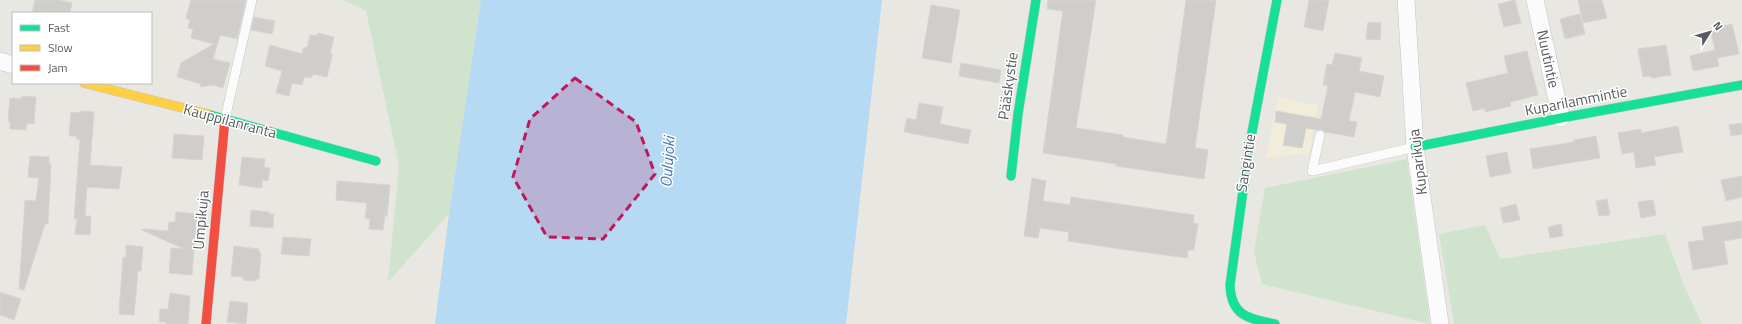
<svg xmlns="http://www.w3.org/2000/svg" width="1742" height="324" font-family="'Titillium Web',sans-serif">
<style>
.commercial{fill:#f2edda}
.green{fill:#d0e4cd}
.water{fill:#b6daf3}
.building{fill:#cfcecb;stroke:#d7d5d2}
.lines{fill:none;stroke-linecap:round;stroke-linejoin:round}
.lane-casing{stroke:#c5c5c4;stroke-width:10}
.street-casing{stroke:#c5c5c4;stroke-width:18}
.fast-casing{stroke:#c5c6c5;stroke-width:10}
.slow-casing{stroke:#c5c6c5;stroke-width:10}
.jam-casing{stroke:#c5c6c5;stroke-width:10}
.lane{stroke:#fcfbfb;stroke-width:9}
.street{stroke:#fcfbfb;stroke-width:17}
.fast{stroke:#16e098;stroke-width:9}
.slow{stroke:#ffcf43;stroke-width:9}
.jam{stroke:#f24e42;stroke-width:9}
.marked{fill:#c2185b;fill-opacity:0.2;stroke:#c2185b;stroke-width:3;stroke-dasharray:8 5;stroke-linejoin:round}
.labels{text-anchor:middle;stroke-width:3;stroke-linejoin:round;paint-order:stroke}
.street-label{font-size:15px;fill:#585c60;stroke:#fff}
.water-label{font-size:16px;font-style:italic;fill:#427ab2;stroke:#fff}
</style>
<rect width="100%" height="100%" fill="#e8e7e2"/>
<path class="commercial" d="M1278,97L1318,106L1309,153L1266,158Z"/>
<path class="green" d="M343,0H481L449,214L388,282L399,166L366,11Z
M1407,159L1430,324L1262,284L1254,252L1265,188Z
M1485,225L1500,259L1665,234L1684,286L1702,324H1454L1439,234Z"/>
<path class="water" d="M481,0H882L846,324H435L449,214Z"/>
<path class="building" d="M35,0H59L72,3L70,13H32Z
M191,0H246L237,39L220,35L213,59L230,63L223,88L213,85L200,87L201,84L177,77L181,63L214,44L191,38L193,29L188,28L190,20L186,18Z
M1048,0H1096L1076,128L1123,135V137L1166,144L1186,0H1216L1195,148L1208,150L1204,179L1116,166V164L1043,153L1063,11L1047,9Z
M1309,0H1329L1323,31L1304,27Z
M1515,0L1521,23L1504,27L1498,4Z
M1578,0H1602L1607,18L1583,23Z
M931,5L960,10L951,63L922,58Z
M1580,14L1585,34L1565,39L1560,19Z
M254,17L275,21L272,34L251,30Z
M1368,22L1381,23L1380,40L1366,39Z
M1732,24L1739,54L1717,58L1719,66L1693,71L1690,56L1715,50L1710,29Z
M318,33L334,37L330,53H332L331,61L327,77L313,74L311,78L304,77L302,85L292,83L289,96L276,93L282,71L265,66L270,45L302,54L304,47L307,48L310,35L317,36Z
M1666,45L1671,75L1652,78L1651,76L1643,77L1638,49Z
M1527,51L1538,95L1510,102L1511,106L1485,112V108L1473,111L1466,83L1508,73L1504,56Z
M1335,53L1362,58L1359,71L1384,76L1380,97L1355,92L1349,121L1357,122L1354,137L1325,132L1321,129L1317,130L1306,128L1302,148L1283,145L1287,124L1275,122L1276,111L1321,119L1328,86L1323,85L1327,64L1332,65Z
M961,63L1001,70L999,83L959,76Z
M22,96L36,97L34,124L27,123L26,130L10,129V121H8L10,98L22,99Z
M919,103L943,107L940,124L971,130L968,144L904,132L907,118L916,120Z
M80,111L94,112L90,165L122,167L119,189L87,187L85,216H91L90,235L75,234L77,219H74L80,139H76L77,136H69L71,112L80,113Z
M1742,123V134L1731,136L1729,125Z
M1678,126L1683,152L1654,157L1656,165L1636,168L1634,152L1622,154L1618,133L1641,129V133Z
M174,134L204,136L202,160L172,158Z
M1596,136L1600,158L1533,169L1530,149L1574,142V140Z
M1507,152L1511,173L1490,177L1486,156Z
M30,156L49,157V163L51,164L48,224H45L24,290L19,289L25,200L36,201L39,178L28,177Z
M242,157L265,159L264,167L270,168L268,181L262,180V188L239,185Z
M1742,176V197L1726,201L1721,180Z
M1032,178L1046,181L1043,201L1070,205L1071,197L1194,215L1193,223L1198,224L1194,250H1188L1187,258L1120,249L1068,241L1069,232L1040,228L1038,238L1024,236Z
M337,181L390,185L387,216L385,215L383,230L369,229L370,219L365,218L367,203L336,200Z
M1607,199L1610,215L1599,216L1596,201Z
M1653,200L1656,215L1641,218L1638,202Z
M1516,204L1520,220L1503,223L1500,208Z
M251,210L269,212V214H274L273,228L250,226Z
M176,212L197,214L192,275L169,273L171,248L184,249L142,230L143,229L168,231L169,222H175Z
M1742,221V238L1724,241L1728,264L1693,270L1688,242L1704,240L1702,227Z
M1561,224L1563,236L1550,238L1548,227Z
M283,237L311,239L309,256L281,254Z
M126,245L143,247L141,271H138L134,315L119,314L123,257L126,258Z
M234,246L259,249V252L261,253L259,279H256V281L243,280V277L231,276Z
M0,292L21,299L14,320L0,315Z
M170,293L190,296L188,324H166V322H159L160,309H168Z
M230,301L248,303L246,324L227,322Z"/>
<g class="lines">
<g class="lane-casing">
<path id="lane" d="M225,119L252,0
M1320,135L1312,171L1415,147"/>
</g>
<g class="street-casing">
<path id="street" d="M1406,0L1415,147L1440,324
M1535,0L1561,118
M0,61L13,65"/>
</g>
<g class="fast-casing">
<path id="fast" d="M207,114L376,161
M1415,147L1561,118L1742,85
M1011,176L1018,114L1036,0
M1275,324C1249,319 1231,316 1230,285L1249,148L1277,0"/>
</g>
<g class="slow-casing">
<path id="slow" d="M84,83L207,114"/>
</g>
<g class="jam-casing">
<path id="jam" d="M206,324L225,119"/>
</g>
<use href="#lane" class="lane"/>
<use href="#street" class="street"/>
<use href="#fast" class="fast"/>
<use href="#slow" class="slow"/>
<use href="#jam" class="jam"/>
</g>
<path class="marked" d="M575,78L636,122L655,174L603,239L547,237L513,177L530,119Z"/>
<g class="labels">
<g class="street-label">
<text transform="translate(1548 59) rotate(78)" y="5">Nuutintie</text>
<text transform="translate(1008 86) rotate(-82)" y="5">Pääskystie</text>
<text transform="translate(1576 101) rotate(-11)" y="5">Kuparilammintie</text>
<text transform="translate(230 121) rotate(15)" y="5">Kauppilanranta</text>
<text transform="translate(1418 162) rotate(-97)" y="5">Kuparikuja</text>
<text transform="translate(1246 163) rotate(-81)" y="5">Sangintie</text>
<text transform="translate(201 220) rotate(-85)" y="5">Umpikuja</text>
</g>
<g class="water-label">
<text transform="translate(667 162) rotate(-86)" y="6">Oulujoki</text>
</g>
</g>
<rect x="12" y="12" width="140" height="72" fill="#ffffff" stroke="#bcbebf"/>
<rect x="20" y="25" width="20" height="6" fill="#16e098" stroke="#bcbebf"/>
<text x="48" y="32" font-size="12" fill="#585c60">Fast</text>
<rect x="20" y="45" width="20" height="6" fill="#ffcf43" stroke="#bcbebf"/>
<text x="48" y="52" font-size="12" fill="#585c60">Slow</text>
<rect x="20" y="65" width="20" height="6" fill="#f24e42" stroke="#bcbebf"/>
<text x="48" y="72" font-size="12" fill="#585c60">Jam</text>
<g transform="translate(1710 32) rotate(53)" stroke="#ffffff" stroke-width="3" paint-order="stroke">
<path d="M0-3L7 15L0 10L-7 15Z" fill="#585c60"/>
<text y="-6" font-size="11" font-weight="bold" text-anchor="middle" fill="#585c60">N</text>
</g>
</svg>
